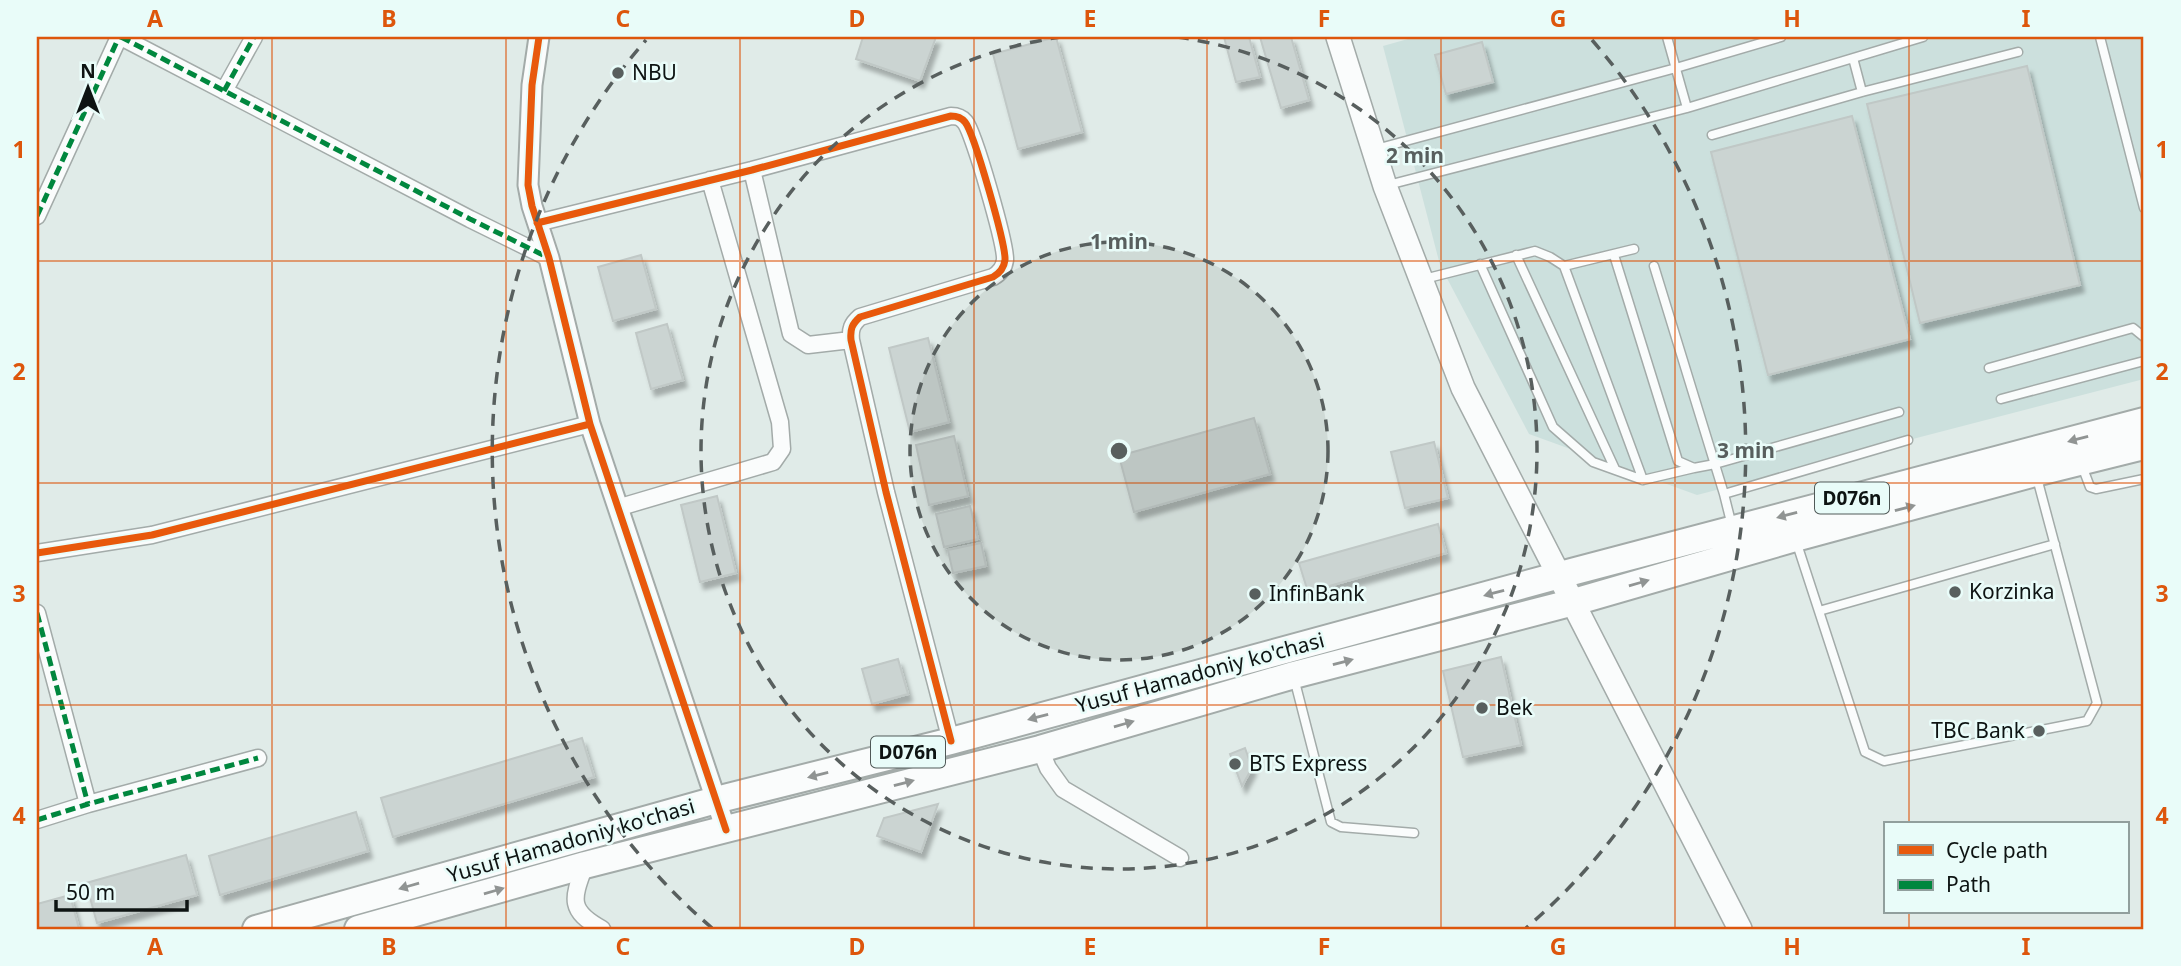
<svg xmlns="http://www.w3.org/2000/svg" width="2181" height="966" font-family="'Noto Sans',sans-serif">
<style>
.built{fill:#cce0dd}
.building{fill:#cbd4d2;stroke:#c0c8c6;stroke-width:2;filter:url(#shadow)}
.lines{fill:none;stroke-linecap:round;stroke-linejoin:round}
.service-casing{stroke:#a3aba9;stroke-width:11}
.minor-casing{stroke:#a3aba9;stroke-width:19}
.tertiary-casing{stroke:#a3aba9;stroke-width:23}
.secondary-casing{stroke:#a3aba9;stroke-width:26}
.primary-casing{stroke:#a3aba9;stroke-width:30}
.service{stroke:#fafcfc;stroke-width:8}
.minor{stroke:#fafcfc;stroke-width:16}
.tertiary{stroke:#fafcfc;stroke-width:19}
.secondary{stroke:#fafcfc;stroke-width:23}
.primary{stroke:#fafcfc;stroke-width:26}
.quiet{stroke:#00873e;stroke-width:5;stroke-dasharray:10 5;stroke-linecap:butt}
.cycleway-casing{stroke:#e9fcf9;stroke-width:11}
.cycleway{stroke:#e8590c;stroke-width:7}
.oneway{fill:#909493}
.grid{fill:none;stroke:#dd560c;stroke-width:2;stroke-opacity:0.55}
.ring{fill:none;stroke:#585f5e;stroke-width:3.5;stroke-dasharray:12 9}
.poi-dot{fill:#585f5e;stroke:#e9fcf9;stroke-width:2.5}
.labels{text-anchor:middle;stroke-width:5;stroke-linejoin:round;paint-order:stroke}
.shield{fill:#e9fcf9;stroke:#505a58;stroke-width:2}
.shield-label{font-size:19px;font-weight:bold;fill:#0e1413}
.poi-label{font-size:21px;fill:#0e1413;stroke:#e9fcf9;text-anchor:start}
.street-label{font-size:21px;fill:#0e1413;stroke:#e9fcf9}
.centre{fill:#585f5e;stroke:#e9fcf9;stroke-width:3.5}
.ring-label{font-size:21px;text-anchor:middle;font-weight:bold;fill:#585f5e;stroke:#e9fcf9;stroke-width:5;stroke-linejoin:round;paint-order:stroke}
.neatline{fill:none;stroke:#dd560c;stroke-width:2.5}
.grid-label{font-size:23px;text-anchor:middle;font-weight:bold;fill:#dd560c}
</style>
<defs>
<filter id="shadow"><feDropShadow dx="4" dy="7" stdDeviation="2" flood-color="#0004"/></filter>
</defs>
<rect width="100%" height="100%" fill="#e0ebe8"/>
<path class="built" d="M1415,37H2144V379L1697,495L1529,434L1440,265L1383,46Z"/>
<path class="building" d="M863,37H936L920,81L856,59Z
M1056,37L1082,132L1018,149L993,54Z
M1224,37H1249L1260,77L1236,82Z
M1260,37H1291L1309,100L1281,108Z
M1482,42L1493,82L1446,94L1435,55Z
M2027,66L2080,285L1920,323L1867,104Z
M1852,116L1910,339L1768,375L1711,152Z
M641,255L656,309L613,321L598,267Z
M667,324L683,380L651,389L636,333Z
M928,338L949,422L910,432L889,348Z
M1254,418L1270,474L1134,512L1119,456Z
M954,436L968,496L929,505L916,445Z
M1434,442L1448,498L1405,508L1391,452Z
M717,496L736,573L700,582L681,505Z
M970,506L978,539L944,547L936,514Z
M1438,524L1446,553L1308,592L1299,563Z
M981,543L986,566L953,573L948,550Z
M1501,657L1521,745L1463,757L1443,671Z
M898,659L908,694L872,704L862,669Z
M582,738L594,777L393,837L381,798Z
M1245,748L1252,768L1242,786L1230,754Z
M938,804L921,852L877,836L884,818Z
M356,812L368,851L220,895L209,856Z
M186,855L197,895L97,923L86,883Z
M70,895L79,929H37V904Z"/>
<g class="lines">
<g class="service-casing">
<path id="service" d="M1667,37L1687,108
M2100,37L2144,208
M1853,58L1862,92
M1712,135L1862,92L2018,52
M1376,149L1676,68L1781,37
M1388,185L1687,108L1923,37
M1516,255L1615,469
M1614,255L1678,461L1694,468L1715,464L1899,412
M1480,264L1553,427L1593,462L1643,480L1694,468
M1564,266L1643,480
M1654,266L1724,494L1732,526
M1424,279L1535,251L1550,257L1564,266L1634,249
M1989,368L2133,328L2144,337
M2001,399L2144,361
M2082,466L2090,487L2096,489L2144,479
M1724,494L1908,440
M1796,541L1865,752L1884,761L2087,721L2097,703L2037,478
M1819,611L2055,544
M1294,678L1331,822L1341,827L1414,833"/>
</g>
<g class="minor-casing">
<path id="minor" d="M121,37L470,219L549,258
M224,91L254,37
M752,170L791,334L808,345L851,340
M37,216L119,37
M537,223L752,170L951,116C957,116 961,117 965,122C974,133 1006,245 1005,260C1004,268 1000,273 993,277L860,317C852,324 850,329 851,340L886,492L951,741
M617,508L773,462L782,449L780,422L710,180
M37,553L152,535L590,424
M37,613L88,804
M1040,749L1048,768L1063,789L1180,858
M37,820L88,804L258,758
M585,865C573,898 567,910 602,929"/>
</g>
<g class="tertiary-casing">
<path id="tertiary" d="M539,37L532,85L528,185L532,206L549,258L590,424L726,830"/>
</g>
<g class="secondary-casing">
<path id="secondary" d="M1338,37L1385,186L1463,388L1740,929"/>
</g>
<g class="primary-casing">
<path id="primary" d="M256,929L716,800L951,741L1560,575L2144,421
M358,929L585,865L1040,749L1294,675L1574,602L1795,538L2035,473L2144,446"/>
</g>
<use href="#service" class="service"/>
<use href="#minor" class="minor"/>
<use href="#tertiary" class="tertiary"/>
<use href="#secondary" class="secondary"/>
<use href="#primary" class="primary"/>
<path class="quiet" d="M121,37L470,219L549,258
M224,91L254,37
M37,216L119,37
M37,613L88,804
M37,820L88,804L258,758"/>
<g class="cycleway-casing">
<path id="cycleway" d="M539,37L532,85L528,185L532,206L549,258L590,424L726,830
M537,223L752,170L951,116C957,116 961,117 965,122C974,133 1006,245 1005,260C1004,268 1000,273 993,277L860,317C852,324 850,329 851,340L886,492L951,741
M37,553L152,535L590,424"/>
</g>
<use href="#cycleway" class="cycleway"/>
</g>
<defs><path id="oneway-solid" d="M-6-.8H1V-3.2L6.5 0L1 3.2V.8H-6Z" transform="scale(1.75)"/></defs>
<g class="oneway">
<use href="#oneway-solid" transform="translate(2078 439) rotate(165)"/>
<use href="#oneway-solid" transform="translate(1905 508) rotate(-15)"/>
<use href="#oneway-solid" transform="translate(1787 515) rotate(165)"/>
<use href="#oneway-solid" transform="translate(1639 583) rotate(-16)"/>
<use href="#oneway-solid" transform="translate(1494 593) rotate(165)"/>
<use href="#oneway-solid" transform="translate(1343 662) rotate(-15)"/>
<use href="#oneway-solid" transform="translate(1038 717) rotate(165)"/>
<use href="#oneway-solid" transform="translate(1124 724) rotate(-16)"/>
<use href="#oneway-solid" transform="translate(818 775) rotate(166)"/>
<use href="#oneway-solid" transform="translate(904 783) rotate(-15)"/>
<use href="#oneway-solid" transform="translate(409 886) rotate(164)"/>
<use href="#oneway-solid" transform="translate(494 891) rotate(-16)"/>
</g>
<path class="grid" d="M272,37V929M506,37V929M740,37V929M974,37V929M1207,37V929M1441,37V929M1675,37V929M1909,37V824M37,261H2144M37,483H2144M37,705H2144M1909,912V929"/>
<circle cx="1119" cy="451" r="209" fill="#585f5e" fill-opacity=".12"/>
<g class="ring">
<circle cx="1119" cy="451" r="209"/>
<path d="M1177 37A418 418 0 1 1 1061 37"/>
<path d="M712 928A627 627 0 0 1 646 40M1592 40A627 627 0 0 1 1526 928"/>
</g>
<g class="poi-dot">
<circle cx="618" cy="73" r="7"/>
<circle cx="1955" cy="592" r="7"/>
<circle cx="1255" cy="594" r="7"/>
<circle cx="1482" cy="708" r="7"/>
<circle cx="2039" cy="731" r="7"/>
<circle cx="1235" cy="764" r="7"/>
</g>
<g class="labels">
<g class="shield">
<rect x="1815" y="482.5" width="74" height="31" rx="5"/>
<rect x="871" y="736.5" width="74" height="31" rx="5"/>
</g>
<g class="shield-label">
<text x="1852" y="505">D076n</text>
<text x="908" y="759">D076n</text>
</g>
<g class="poi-label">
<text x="632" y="80">NBU</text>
<text x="1969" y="599">Korzinka</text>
<text x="1269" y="601">InfinBank</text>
<text x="1496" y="715">Bek</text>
<text x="2025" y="738" text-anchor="end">TBC Bank</text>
<text x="1249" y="771">BTS Express</text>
</g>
<g class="street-label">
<text transform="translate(1200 673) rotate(-15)" y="7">Yusuf Hamadoniy ko'chasi</text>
<text transform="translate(571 841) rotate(-16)" y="7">Yusuf Hamadoniy ko'chasi</text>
</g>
</g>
<circle cx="1119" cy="451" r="10" class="centre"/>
<g class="ring-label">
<text x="1415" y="163">2 min</text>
<text x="1119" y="249">1 min</text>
<text x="1746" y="458">3 min</text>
</g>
<rect width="2181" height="966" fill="none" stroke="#e9fcf9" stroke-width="77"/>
<rect x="1884" y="822" width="245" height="91" fill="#e9fcf9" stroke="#919f9d" stroke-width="2"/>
<rect x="1898" y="845" width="35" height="10" fill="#e8590c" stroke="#919f9d" stroke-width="2"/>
<text x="1946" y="858" font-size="21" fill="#0e1413">Cycle path</text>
<rect x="1898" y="880" width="35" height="10" fill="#00873e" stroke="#919f9d" stroke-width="2"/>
<text x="1946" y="892" font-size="21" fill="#0e1413">Path</text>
<g transform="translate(88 88)" stroke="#e9fcf9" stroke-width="5" paint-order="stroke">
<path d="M0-5L12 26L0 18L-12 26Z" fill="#0e1413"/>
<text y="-10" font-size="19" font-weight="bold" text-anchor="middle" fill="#0e1413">N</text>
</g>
<path d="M56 900v10h131v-10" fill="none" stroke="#0e1413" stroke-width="3.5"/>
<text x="66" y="900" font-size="21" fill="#0e1413" stroke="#e9fcf9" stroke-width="5" paint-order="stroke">50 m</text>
<rect x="38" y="38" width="2104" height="890" class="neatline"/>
<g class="grid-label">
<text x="155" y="27">A</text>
<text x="389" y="27">B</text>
<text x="623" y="27">C</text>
<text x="857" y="27">D</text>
<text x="1090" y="27">E</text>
<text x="1324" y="27">F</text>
<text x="1558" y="27">G</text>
<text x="1792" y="27">H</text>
<text x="2026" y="27">I</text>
<text x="19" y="158">1</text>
<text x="2162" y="158">1</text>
<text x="19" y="380">2</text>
<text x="2162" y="380">2</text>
<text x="19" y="602">3</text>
<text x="2162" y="602">3</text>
<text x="19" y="824">4</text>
<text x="2162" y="824">4</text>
<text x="155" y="955">A</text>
<text x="389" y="955">B</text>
<text x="623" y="955">C</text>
<text x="857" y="955">D</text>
<text x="1090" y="955">E</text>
<text x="1324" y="955">F</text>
<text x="1558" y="955">G</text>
<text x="1792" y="955">H</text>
<text x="2026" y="955">I</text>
</g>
</svg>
